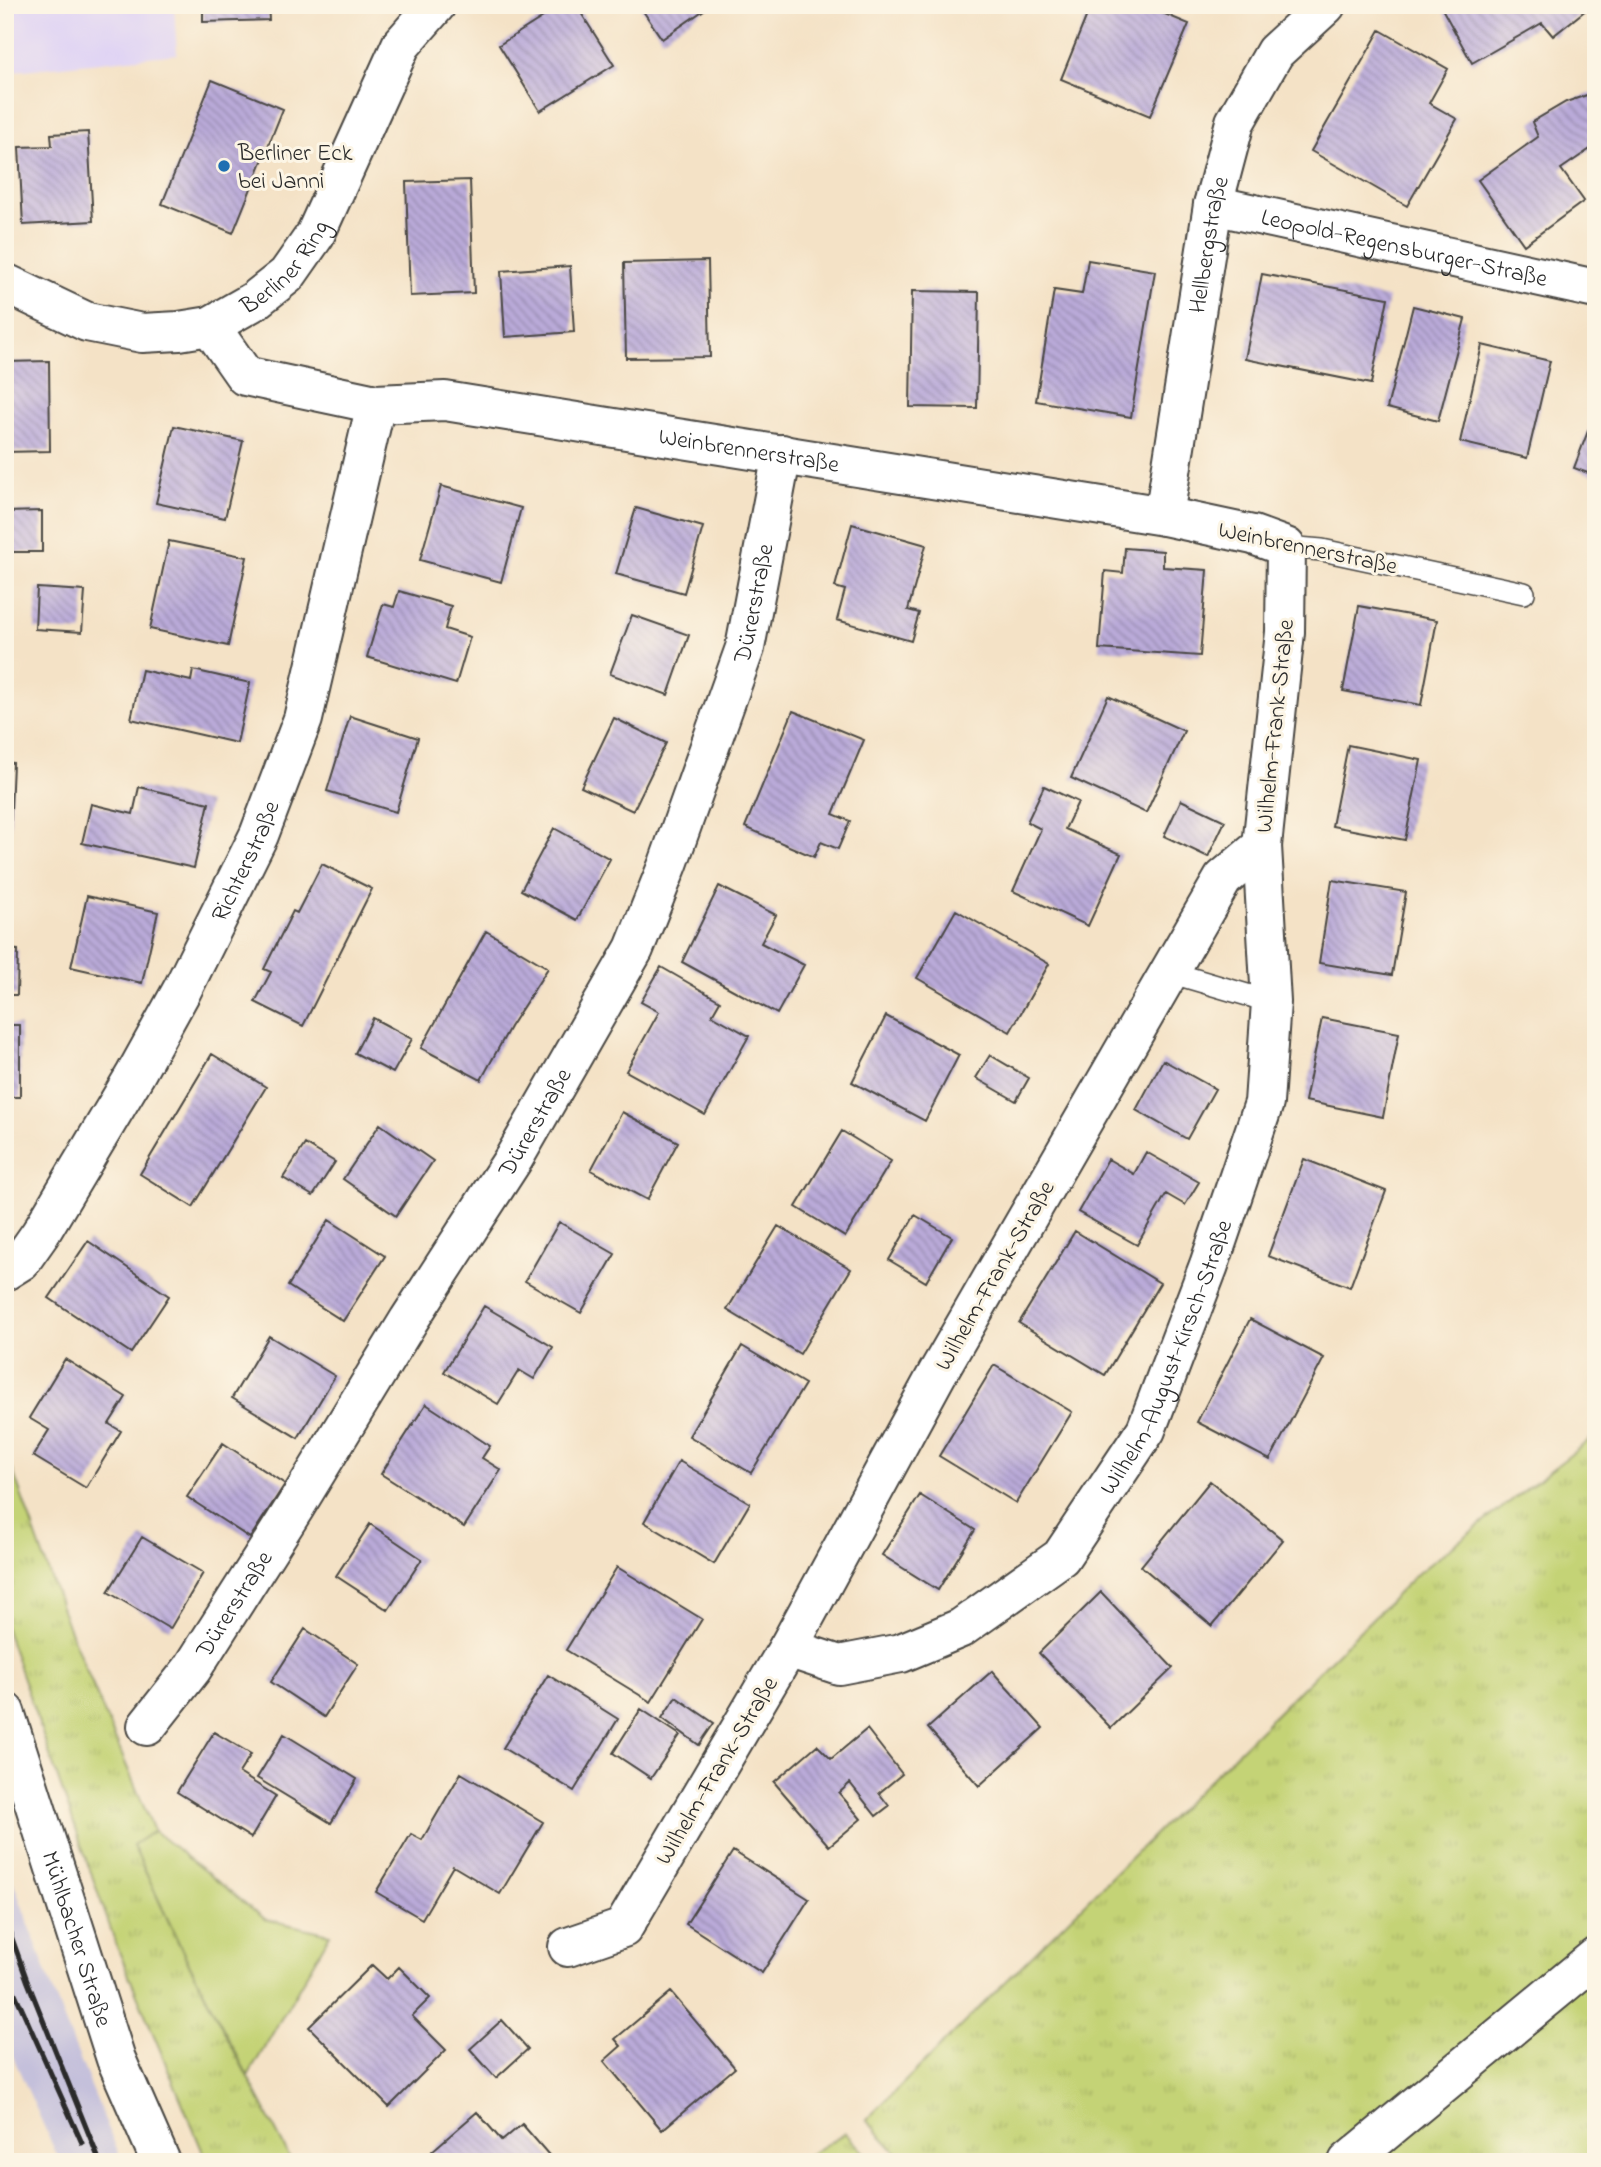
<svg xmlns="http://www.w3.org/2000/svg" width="1601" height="2167" font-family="'Indie Flower',sans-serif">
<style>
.built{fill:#e0d4f4}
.industrial{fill:#c4c0db}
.grass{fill:url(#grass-tufts);stroke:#787f50;stroke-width:2}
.green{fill:#c4d376;stroke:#787f50;stroke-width:2}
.building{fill:url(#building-back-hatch)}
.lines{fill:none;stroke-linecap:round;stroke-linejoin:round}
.lane-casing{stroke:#494642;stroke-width:24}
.street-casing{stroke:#494642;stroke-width:42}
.secondary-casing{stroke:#494642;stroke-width:42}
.lane{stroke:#fff;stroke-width:21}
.street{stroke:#fff;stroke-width:38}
.secondary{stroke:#fff;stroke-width:38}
.rail{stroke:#2b2b2b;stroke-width:5}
.poi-dot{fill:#1f6fb2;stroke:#fcf5e5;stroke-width:2.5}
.labels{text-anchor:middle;stroke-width:6;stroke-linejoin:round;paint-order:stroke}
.poi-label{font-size:24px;fill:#2b2b2b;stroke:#fcf5e5;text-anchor:start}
.street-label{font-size:24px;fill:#2b2b2b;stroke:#fcf5e5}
</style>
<defs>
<pattern id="grass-tufts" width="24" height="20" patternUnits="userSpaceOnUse" patternTransform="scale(1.75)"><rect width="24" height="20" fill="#c4d376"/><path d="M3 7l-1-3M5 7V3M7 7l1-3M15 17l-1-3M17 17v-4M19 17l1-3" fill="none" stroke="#a9b566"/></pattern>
<pattern id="building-back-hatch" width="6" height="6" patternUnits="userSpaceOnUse" patternTransform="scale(1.75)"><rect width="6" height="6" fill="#baaad9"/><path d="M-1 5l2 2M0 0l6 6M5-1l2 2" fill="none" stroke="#978bb0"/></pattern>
</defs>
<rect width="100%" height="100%" fill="#fcf5e5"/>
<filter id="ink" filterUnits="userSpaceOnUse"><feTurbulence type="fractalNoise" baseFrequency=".0143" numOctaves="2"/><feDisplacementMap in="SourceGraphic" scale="14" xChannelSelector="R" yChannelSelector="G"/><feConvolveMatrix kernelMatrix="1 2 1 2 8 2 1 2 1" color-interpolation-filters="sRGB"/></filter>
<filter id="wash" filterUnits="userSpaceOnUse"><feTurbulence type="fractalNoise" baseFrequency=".00686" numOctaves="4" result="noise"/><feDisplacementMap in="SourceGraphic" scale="28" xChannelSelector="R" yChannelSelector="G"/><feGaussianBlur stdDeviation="1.57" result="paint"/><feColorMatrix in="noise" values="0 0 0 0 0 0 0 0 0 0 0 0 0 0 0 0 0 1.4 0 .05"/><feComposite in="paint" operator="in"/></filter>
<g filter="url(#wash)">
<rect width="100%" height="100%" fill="#f4e2c6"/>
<path class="built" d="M5,5H174L177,54L5,72Z"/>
<path class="industrial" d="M5,1859L62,2015L122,2162H60L5,2039Z"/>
<path class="grass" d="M1596,1435V2162H906L866,2120L1418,1573Z
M5,1449L69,1629L154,1831L133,1845L184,1954L292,2162H207L117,1947L5,1627Z
M845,2133L873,2162H797Z"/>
<path class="green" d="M154,1831L265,1919L330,1934L248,2076L184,1954L133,1845Z"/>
<g id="blocks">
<path class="building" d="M203,5H268L269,20L203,22Z
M562,5H576L614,65L540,111L499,45Z
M639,5H711L662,39Z
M1091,5H1143L1189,24L1150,116L1061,79Z
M1440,5H1592L1553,36L1542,23L1472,63Z
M1380,30L1448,69L1429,103L1457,119L1407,206L1311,151Z
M212,80L283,109L233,233L162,204Z
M1596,92V145L1561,169L1584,201L1524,245L1478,180L1538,137L1532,122L1566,102Z
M88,132L93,221L23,225L19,147L52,146L51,134Z
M470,180L474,293L410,296L406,182Z
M1088,260L1155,271L1131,417L1036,401L1054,290L1082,294Z
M708,261L710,357L626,358L624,263Z
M570,266L574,332L505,337L501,271Z
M1262,274L1388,298L1371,384L1245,359Z
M912,291L979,292L977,408L910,407Z
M1413,306L1465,319L1438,421L1387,408Z
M1482,345L1550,361L1527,458L1460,442Z
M49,361L50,451L5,452V362Z
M1596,410V476L1574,468Z
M174,426L243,441L225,518L156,503Z
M441,486L521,508L501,582L420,560Z
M636,508L703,527L684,593L616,574Z
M42,511V552H11V591H5V512Z
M852,524L926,545L908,610L919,613L911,641L837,620L845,590L835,587Z
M169,541L247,557L228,646L150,629Z
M1125,548L1163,551V567L1207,570L1200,656L1099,649L1105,571L1123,573Z
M37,588L85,591L82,632L35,629Z
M399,591L451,606L445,629L470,637L456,684L367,657L383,604L394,607Z
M1359,606L1437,620L1421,705L1343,691Z
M632,615L689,635L668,695L610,674Z
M5,644H10L7,699H5Z
M142,670L191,681L193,670L250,683L237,743L131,719Z
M1108,696L1184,731L1146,813L1071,778Z
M793,711L864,740L833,814L850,821L838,849L821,842L814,857L745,827Z
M350,716L418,738L396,812L327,791Z
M614,718L666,743L633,811L581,787Z
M1348,745L1421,760L1405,840L1332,826Z
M5,762L13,763L10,834H5Z
M1044,786L1078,802L1065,829L1121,854L1088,926L1013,891L1041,829L1027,822Z
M139,787L209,803L194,868L82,843L91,804L133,814Z
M1181,800L1225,821L1208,857L1164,836Z
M554,828L610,859L577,920L521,890Z
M322,864L372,889L303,1026L255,1002L271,972L264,969L293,911L297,913Z
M1332,880L1406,892L1392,975L1319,963Z
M719,886L776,915L761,943L804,965L777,1014L682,962Z
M87,896L158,912L142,983L71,967Z
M956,910L1049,964L1010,1032L917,978Z
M486,931L548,968L510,1027L481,1080L421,1048Z
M5,949L18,950L17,995H5Z
M661,967L720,1001L712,1015L749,1036L705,1115L626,1071L659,1012L641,1002Z
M886,1016L959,1055L925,1121L852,1082Z
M373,1018L412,1039L393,1073L355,1053Z
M1322,1018L1399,1033L1383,1117L1305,1101Z
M5,1025H20V1097H5Z
M212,1054L266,1087L193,1207L140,1174Z
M990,1055L1029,1078L1016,1101L976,1078Z
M1163,1060L1215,1089L1187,1139L1136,1110Z
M622,1112L678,1142L647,1200L591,1170Z
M380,1124L433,1161L396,1216L343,1179Z
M842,1131L891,1161L845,1237L796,1207Z
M305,1144L335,1162L313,1196L283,1178Z
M1146,1152L1199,1182L1185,1205L1166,1194L1137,1245L1078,1212L1108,1159L1134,1174Z
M1304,1159L1386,1191L1350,1287L1268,1256Z
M915,1215L952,1237L926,1282L889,1260Z
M329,1220L385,1256L343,1321L288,1286Z
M559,1222L615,1254L581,1313L525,1281Z
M778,1226L851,1269L800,1354L727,1310Z
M1075,1231L1160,1283L1105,1375L1019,1323Z
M88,1241L169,1296L131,1353L49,1298Z
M484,1306L553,1347L534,1379L519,1370L498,1404L444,1372Z
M1250,1319L1324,1358L1270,1460L1197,1422Z
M269,1336L335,1376L298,1438L232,1398Z
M742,1346L805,1384L751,1473L689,1436Z
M65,1359L126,1397L109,1424L121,1431L86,1488L33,1456L49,1430L29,1418Z
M994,1365L1072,1412L1016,1503L939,1456Z
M426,1404L490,1446L482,1458L501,1470L464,1527L381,1474Z
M223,1443L285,1484L250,1538L187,1497Z
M679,1461L750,1503L714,1564L644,1522Z
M1210,1481L1283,1540L1212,1626L1141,1566Z
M920,1495L975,1530L938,1590L882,1555Z
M370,1524L422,1559L388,1610L336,1576Z
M142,1537L203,1573L170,1629L108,1592Z
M617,1567L702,1619L651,1702L566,1650Z
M1101,1592L1173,1668L1111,1728L1039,1653Z
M305,1629L358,1664L324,1717L271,1682Z
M992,1671L1043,1728L979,1786L928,1728Z
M548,1675L618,1719L574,1791L503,1748Z
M676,1697L714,1723L699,1745L662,1718Z
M641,1709L680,1735L651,1778L613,1753Z
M867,1729L902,1774L879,1793L889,1806L876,1816L850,1783L839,1793L861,1819L829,1846L774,1782L817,1745L831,1759Z
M214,1732L251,1754L239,1773L276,1796L251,1838L177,1792Z
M284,1734L357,1779L331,1823L257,1778Z
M461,1773L543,1822L500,1894L453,1866L422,1919L376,1892L411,1834L422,1840Z
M733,1851L809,1899L762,1973L686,1924Z
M372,1965L387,1979L399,1967L430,1998L412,2016L446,2050L389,2107L309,2027Z
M671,1992L735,2068L662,2130L604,2061L621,2046L615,2039Z
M502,2020L528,2049L496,2078L470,2049Z
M477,2112L502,2141L522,2124L555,2162H441L432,2151Z"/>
</g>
</g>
<g filter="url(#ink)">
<use href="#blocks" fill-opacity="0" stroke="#494642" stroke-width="2"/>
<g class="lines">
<g class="lane-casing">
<path id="lane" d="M1286,547L1322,550L1524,593
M1169,972L1271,1002"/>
</g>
<g class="street-casing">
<g id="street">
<path id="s1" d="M1213,205L1591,288L1596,286"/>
<path id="s2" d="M5,283L87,322L142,333L179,331L210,326L254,301L287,275L315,235L401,45L436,5"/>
<path id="s3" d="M210,326L245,376L376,404L445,401L1164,516L1253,535L1286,547L1285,632L1262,846L1223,879L937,1374L788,1648L623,1928L568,1947"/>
<path id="s4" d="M1164,516L1213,205L1235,122L1275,52L1326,5"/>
<path id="s5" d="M5,1271L21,1261L40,1234L135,1075L182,990L259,835L303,719L376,404"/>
<path id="s6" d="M788,1648L839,1665L901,1653L961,1628L1061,1557L1146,1430L1209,1265L1264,1103L1271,1002L1262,846"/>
<path id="s7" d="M147,1726L192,1669L295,1507L409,1320L514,1158L634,949L668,864L745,648L782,454"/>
</g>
</g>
<g class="secondary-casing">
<g id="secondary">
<path id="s8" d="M5,1712L116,2059L161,2162"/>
<path d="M1348,2162L1596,1957"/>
</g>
</g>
<use href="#lane" class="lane"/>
<use href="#street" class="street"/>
<use href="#secondary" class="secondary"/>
<path class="rail" d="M5,1919L27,1980L100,2162
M5,1971L82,2143"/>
</g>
</g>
<circle class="poi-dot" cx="224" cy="166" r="7"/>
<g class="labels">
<g class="poi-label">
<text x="238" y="160">Berliner Eck<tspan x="238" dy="28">bei Janni</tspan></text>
</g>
<g class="street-label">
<text dy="8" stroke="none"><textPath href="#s4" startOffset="275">Hellbergstraße</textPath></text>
<text dy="8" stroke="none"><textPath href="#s1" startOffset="196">Leopold-Regensburger-Straße</textPath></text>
<text dy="8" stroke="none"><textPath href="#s2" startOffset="312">Berliner Ring</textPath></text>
<text dy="8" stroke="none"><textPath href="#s3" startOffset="572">Weinbrennerstraße</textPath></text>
<text transform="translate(1308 547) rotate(12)" y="8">Weinbrennerstraße</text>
<text dy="8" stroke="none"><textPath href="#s7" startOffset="1284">Dürerstraße</textPath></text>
<text transform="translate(1274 726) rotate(-84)" y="8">Wilhelm-Frank-Straße</text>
<text dy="8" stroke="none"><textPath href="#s5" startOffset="478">Richterstraße</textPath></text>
<text dy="8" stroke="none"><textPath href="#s7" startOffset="718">Dürerstraße</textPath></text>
<text transform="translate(994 1275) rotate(-60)" y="8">Wilhelm-Frank-Straße</text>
<text dy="8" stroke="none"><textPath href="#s6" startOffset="532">Wilhelm-August-Kirsch-Straße</textPath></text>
<text dy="8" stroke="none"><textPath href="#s7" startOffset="150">Dürerstraße</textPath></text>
<text transform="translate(716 1770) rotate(-59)" y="8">Wilhelm-Frank-Straße</text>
<text dy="8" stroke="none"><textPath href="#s8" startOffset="238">Mühlbacher Straße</textPath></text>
</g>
</g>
<rect width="1601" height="2167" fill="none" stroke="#fcf5e5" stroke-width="28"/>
</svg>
